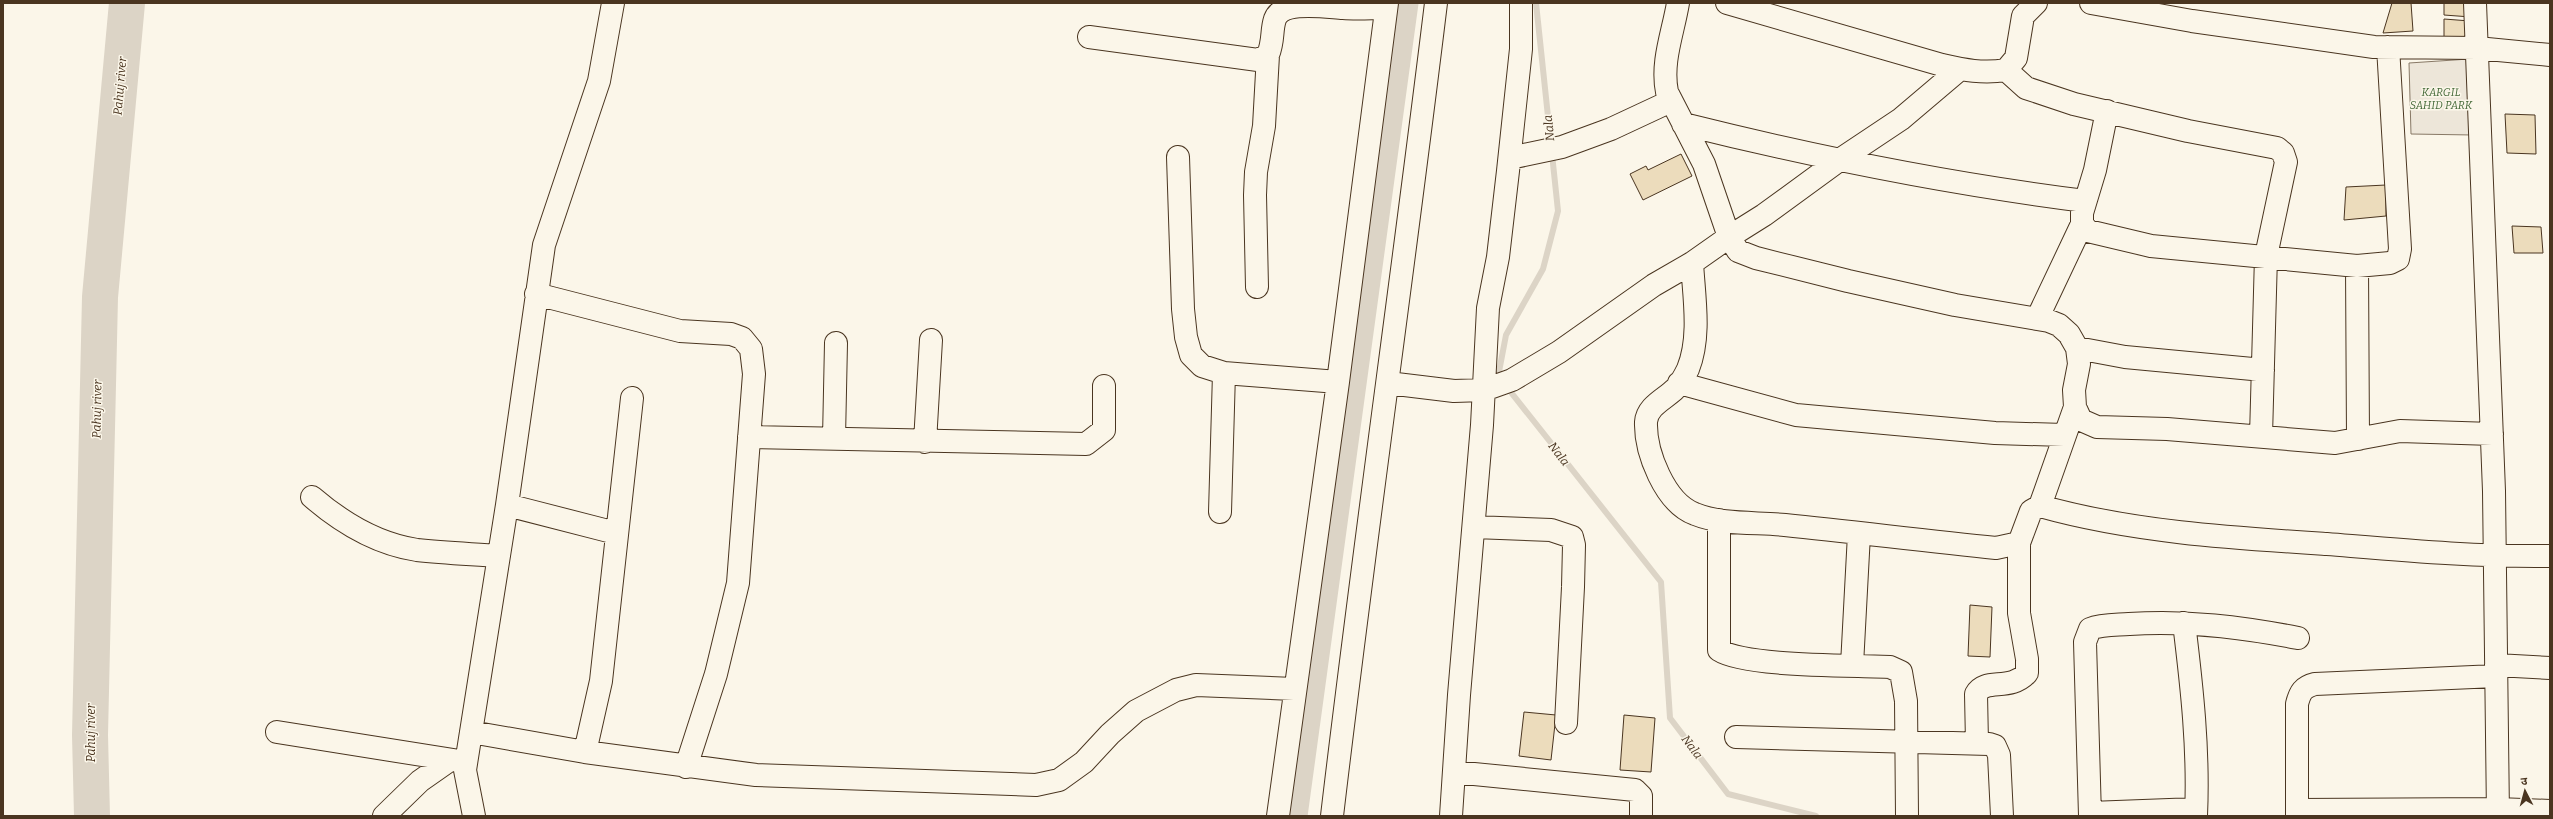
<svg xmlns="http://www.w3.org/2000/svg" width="2553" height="819" font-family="Bitter,'Noto Sans Devanagari',serif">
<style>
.green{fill:#ede6d9;stroke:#887966}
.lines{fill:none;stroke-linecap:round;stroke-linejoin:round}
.stream{stroke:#dcd4c6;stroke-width:6}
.canal{stroke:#dcd4c6;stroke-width:21}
.river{stroke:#dcd4c6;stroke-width:36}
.building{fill:#ecdcbc;stroke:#4a3520}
.minor-casing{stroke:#4a3520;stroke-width:24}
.minor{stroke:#fbf6e9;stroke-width:22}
.labels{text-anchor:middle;stroke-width:3;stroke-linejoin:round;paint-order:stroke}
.park-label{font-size:11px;font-style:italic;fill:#436837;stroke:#fbf6e9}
.water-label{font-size:12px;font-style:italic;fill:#4a3520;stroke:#fbf6e9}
</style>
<rect width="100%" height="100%" fill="#fbf6e9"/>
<path class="green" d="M2469,59L2473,135L2411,134L2409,63Z"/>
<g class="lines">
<path class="stream" d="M1536,3L1551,145
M1500,379L1498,377L1506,335L1543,269L1558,211L1552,154
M1506,386L1661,582L1670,718L1728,794L1816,816"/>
<path class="canal" d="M1297,816L1408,3"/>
<path class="river" d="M92,816L90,735L100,297L127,3"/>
</g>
<path class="building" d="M2392,3H2411L2413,31L2383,33Z
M2444,3H2471V17L2444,15Z
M2444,19L2470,21V38L2444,37Z
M2505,114L2535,115L2536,154L2507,153Z
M1681,154L1692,176L1643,200L1630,174L1646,166L1648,170Z
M2386,185V216L2344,220L2346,187Z
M2512,226L2541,227L2543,253H2514Z
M1970,605L1992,607L1990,657L1968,656Z
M1524,712L1556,715L1551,760L1519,756Z
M1624,715L1655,718L1651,772L1620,770Z"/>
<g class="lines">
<g class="minor-casing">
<path id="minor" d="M1678,3C1673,33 1661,62 1667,92L1704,164L1729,237L1738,251L1756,258L1848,281L1955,305L2049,321L2059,325L2069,334L2077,348L2079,364L2074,390L2075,407L2040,506
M1727,3L1942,65C1964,70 1983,74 2006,70L2016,58L2023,16L2036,3
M2091,3L2192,21L2374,47L2477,48L2550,55
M2475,3L2494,491L2498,816
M1089,37L1258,60L1268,55C1274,40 1271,31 1275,19C1282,0 1325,7 1343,8C1357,9 1372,8 1386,8
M2006,70L2026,88L2074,104L2188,131L2277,148L2283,153L2286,162L2266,256L2261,436
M2107,111L2095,170L2082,213V224L2088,231L2151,246L2357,266L2390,263L2398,259L2400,249L2388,47
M1683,124C1815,157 1949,184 2085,201
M1178,157L1183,309L1186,337L1191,355L1202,366L1224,373L1338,382
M1510,158L1562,147L1611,129L1671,101
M1692,263C1694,297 1701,337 1688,369C1685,375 1680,385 1675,389C1665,399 1647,406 1646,422C1645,452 1665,503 1695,514C1722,525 1756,522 1785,525C1855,532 1925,541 1996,548L2019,543L2031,511L2040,506C2132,532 2232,538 2327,544C2401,550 2475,557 2550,556
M2357,266L2358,439
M1257,287L1255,195L1256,172L1264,126L1268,55
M536,294L680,331L731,334L742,338L751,349L754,374L738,583L716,674L686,767
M2037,319L2082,224
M2077,348L2125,357L2263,370
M1388,383L1454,391L1484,390L1512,380L1559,352L1654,285L1692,263L1729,237L1764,215L1838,161L1901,119L1960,69
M1679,383L1796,415L1995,433L2064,435
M2075,407L2081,420L2097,427L2167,429L2335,443L2400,431L2492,434
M749,437L1086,444L1104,430V386
M834,438L836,343
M925,442L931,340
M312,497C341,522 377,544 417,550C444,553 472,554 499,556
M507,505L616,533
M1220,512L1224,373
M1719,520V650C1745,667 1853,665 1890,667L1901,672L1906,701L1907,816
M1474,527L1551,530L1572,537L1574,545L1573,587L1566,723
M2184,623C2192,688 2199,751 2196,816
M1852,665L1859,534
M2496,665L2550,668
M277,732L466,762
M471,732L585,752L756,775L1036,785L1059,780L1084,762L1110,734L1136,711L1176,690L1196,685L1294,689
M1736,737L1989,744L1995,746L1999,755L2002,816
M1977,743L1976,694C1985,677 2010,692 2027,673V659L2019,613V543
M585,752L601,681L632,398
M1454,772L1635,790L1641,796V816
M2297,810L2498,809L2550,811
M2090,813L2196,809
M384,816L420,781L450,760
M474,816L465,770L507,505L544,245L599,81L613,3
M1278,816L1338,382L1387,3
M1332,816C1364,545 1403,274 1436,3
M1451,816L1459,695L1482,425L1488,308L1498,257L1508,171L1521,49V3
M2090,816L2085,642L2090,629C2102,624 2116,625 2129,624C2187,620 2242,627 2298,638
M2297,816V704C2300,692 2303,687 2315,684L2496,676"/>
</g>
<use href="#minor" class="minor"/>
</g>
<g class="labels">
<g class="park-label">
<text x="2441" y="96">KARGIL<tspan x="2441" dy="13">SAHID PARK</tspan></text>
</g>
<g class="water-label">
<text transform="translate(120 86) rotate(-85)" y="4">Pahuj river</text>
<text transform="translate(1549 128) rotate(-96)" y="4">Nala</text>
<text transform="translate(97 409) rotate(-89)" y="4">Pahuj river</text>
<text transform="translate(1559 454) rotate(52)" y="4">Nala</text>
<text transform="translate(91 733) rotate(-90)" y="4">Pahuj river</text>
<text transform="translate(1692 747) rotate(53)" y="4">Nala</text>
</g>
</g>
<rect width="2553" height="819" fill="none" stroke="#4a3520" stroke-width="8"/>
<g transform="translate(2525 791) rotate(354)" stroke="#fbf6e9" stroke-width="3" paint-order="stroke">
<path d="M0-3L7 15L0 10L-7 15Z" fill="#4a3520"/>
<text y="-6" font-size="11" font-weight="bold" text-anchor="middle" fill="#4a3520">उ</text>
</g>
</svg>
